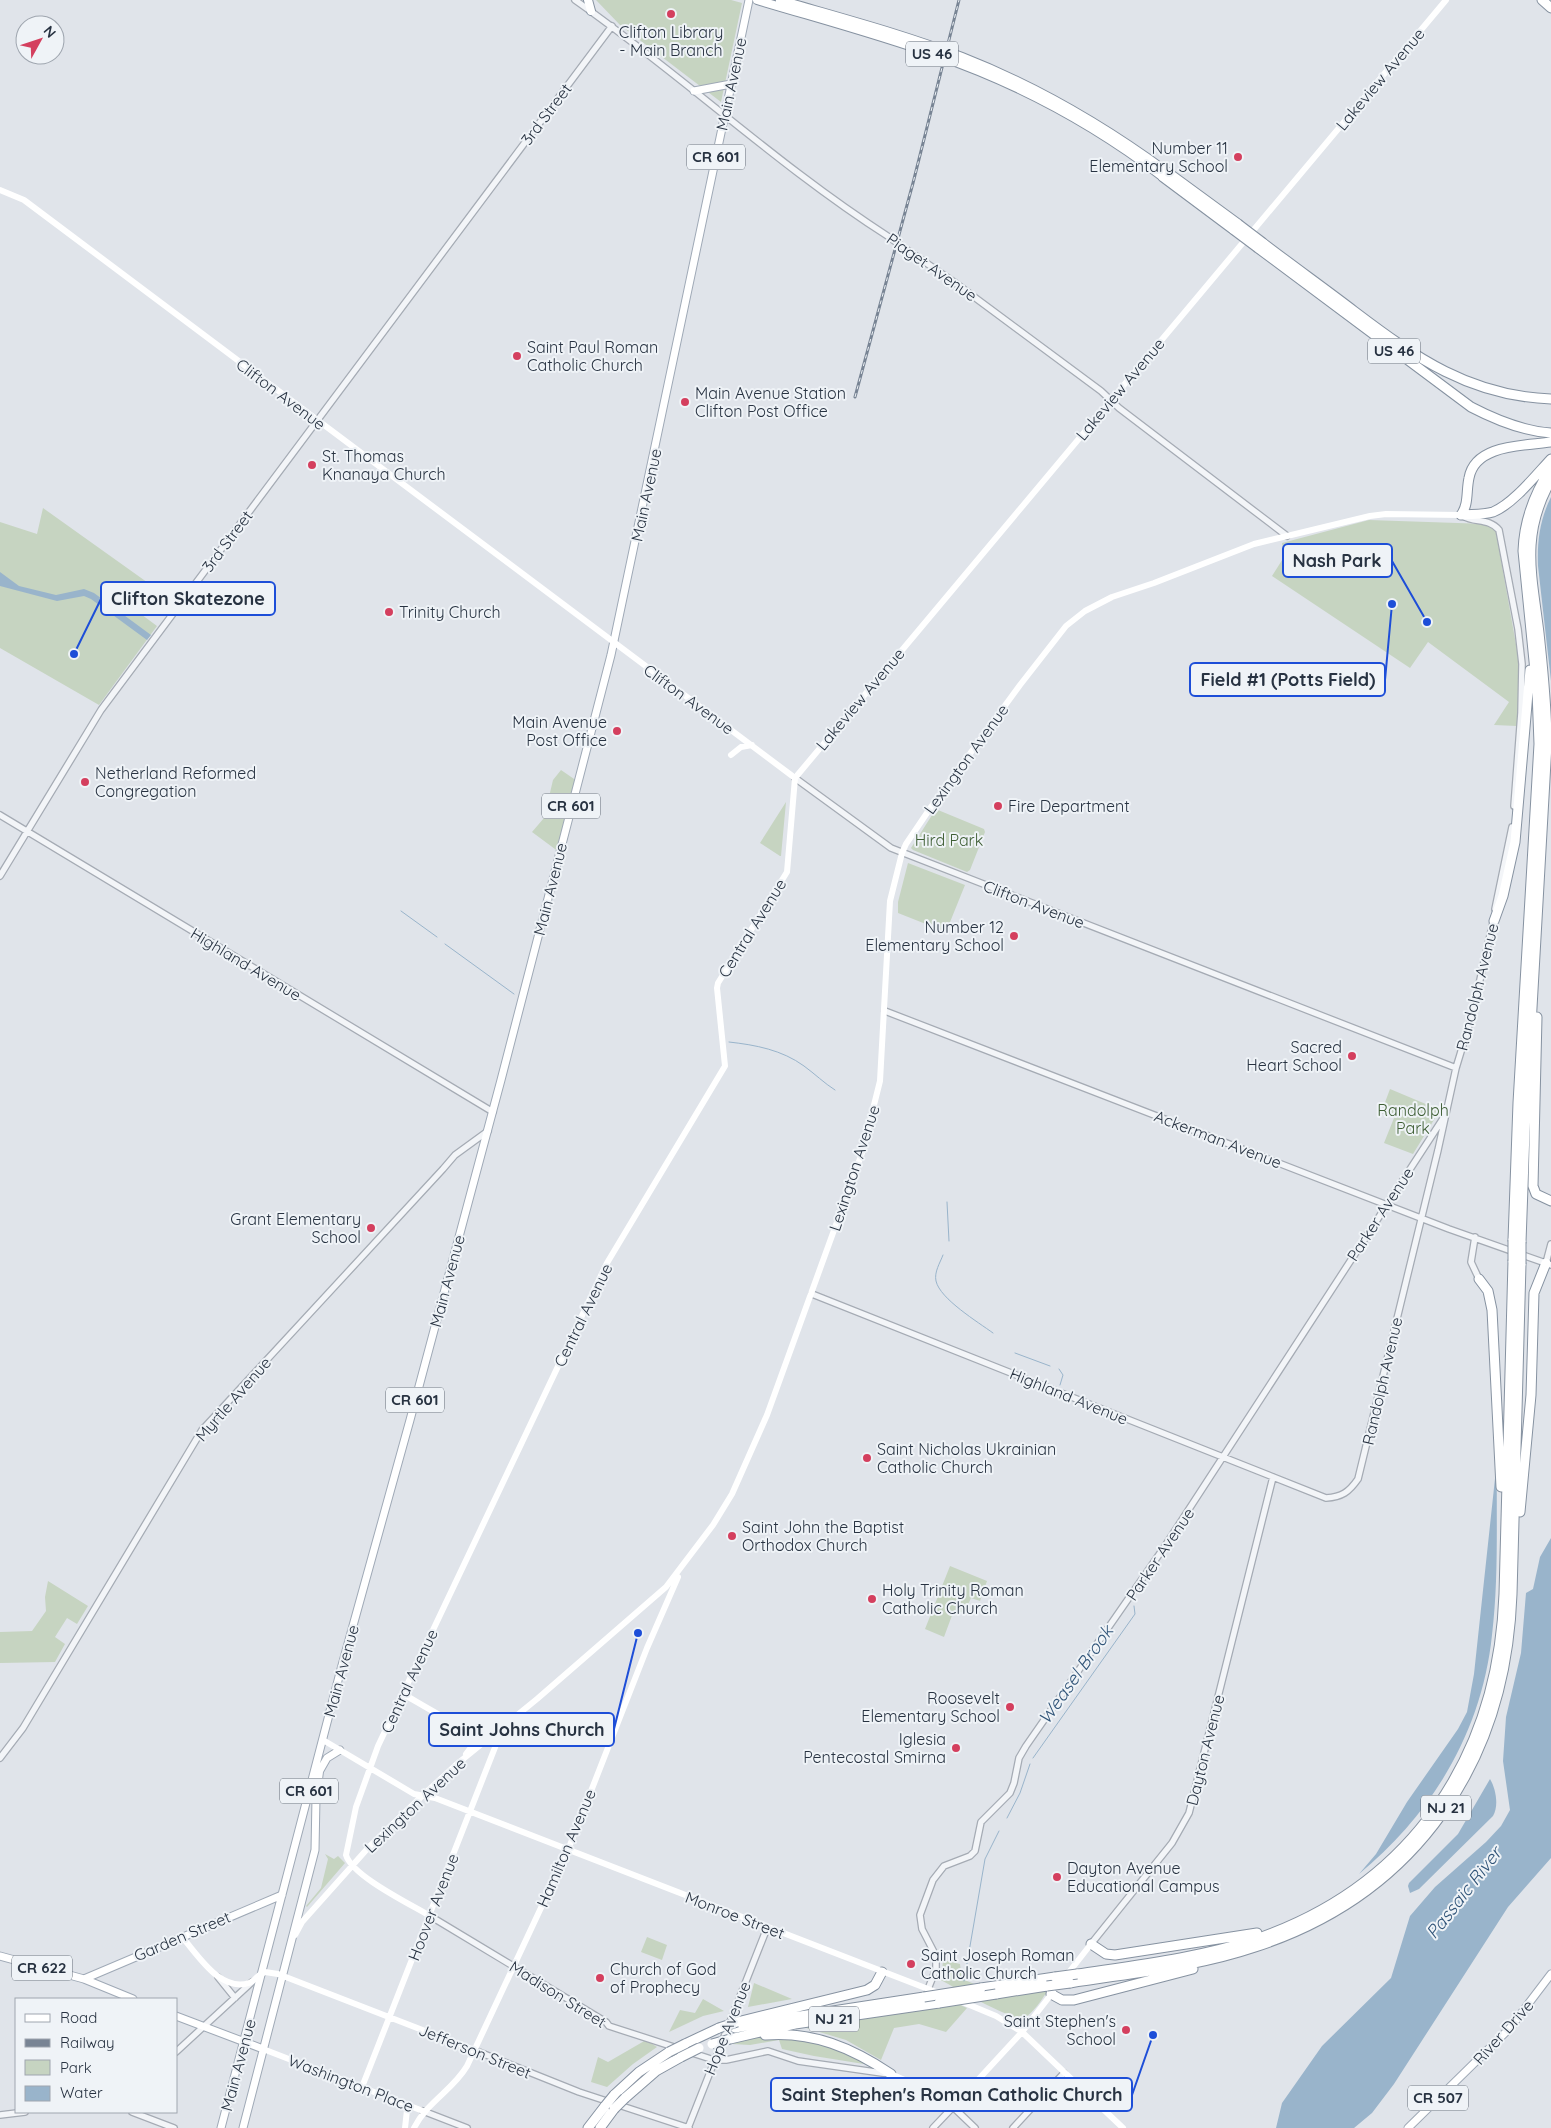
<svg xmlns="http://www.w3.org/2000/svg" width="1551" height="2128" font-family="Quicksand,sans-serif">
<style>
.green{fill:#c6d4c1}
.water{fill:#99b4cb}
.lines{fill:none;stroke-linecap:round;stroke-linejoin:round}
.stream{stroke:#99b4cb;stroke-width:1}
.tertiary-casing{stroke:#a5abb4;stroke-width:8}
.primary-casing{stroke:#9fa9b6;stroke-width:9}
.trunk-casing{stroke:#8692a1;stroke-width:10}
.motorway-casing{stroke:#8692a1;stroke-width:11}
.tertiary{stroke:#f3f5f8;stroke-width:5.5}
.secondary{stroke:#fff;stroke-width:6}
.primary{stroke:#fff;stroke-width:7}
.trunk{stroke:#fff;stroke-width:8}
.motorway{stroke:#fff;stroke-width:9}
.rail-casing{stroke:#788494;stroke-width:3}
.rail{stroke:#eff3f7;stroke-width:1;stroke-dasharray:4;stroke-linecap:butt}
.tertiary-bridge-casing{stroke:#a5abb4;stroke-width:8;stroke-linecap:butt}
.motorway-bridge-casing{stroke:#8692a1;stroke-width:11;stroke-linecap:butt}
.tertiary-bridge{stroke:#f3f5f8;stroke-width:5.5}
.motorway-bridge{stroke:#fff;stroke-width:9}
.poi-dot{fill:#d43f5e;stroke:#eff3f7;stroke-width:2}
.labels{text-anchor:middle;stroke-width:4;stroke-linejoin:round;paint-order:stroke}
.shield{fill:#eff3f7;stroke:#646d78;stroke-width:1}
.shield-label{font-size:15px;font-weight:bold;fill:#283342}
.poi-label{font-size:16px;fill:#283342;stroke:#eff3f7;text-anchor:start}
.street-label{font-size:16px;fill:#283342;stroke:#eff3f7}
.park-label{font-size:16px;fill:#3e5e34;stroke:#eff3f7}
.water-label{font-size:18px;font-style:italic;fill:#305478;stroke:#eff3f7}
.leader{fill:none;stroke:#1d4ed8;stroke-width:2}
.callout-dot{fill:#1d4ed8;stroke:#eff3f7;stroke-width:2}
.callout{fill:#eff3f7;stroke:#1d4ed8;stroke-width:2}
.callout-label{font-size:18px;text-anchor:middle;font-weight:bold;fill:#283342}
</style>
<rect width="100%" height="100%" fill="#e0e4ea"/>
<path class="green" d="M596,0H731L742,3L721,102L620,25Z
M43,508L151,585L134,609L157,626L99,705L0,648V522L37,534Z
M1369,520L1487,524L1496,532L1517,650L1521,686L1517,726L1494,725L1509,702L1428,642L1410,668L1272,576L1284,557L1282,543Z
M561,770L577,781L559,852L532,832L544,818L553,780Z
M786,802L781,856H780L760,843Z
M938,810L984,829L985,832L970,870L967,872L913,850L911,848L934,812Z
M908,863L965,885L946,932L898,913V902Z
M1390,1089L1440,1110L1413,1154L1384,1143L1394,1118L1381,1113Z
M950,1566L987,1581L980,1601L971,1598L964,1613L954,1610L944,1637L925,1629Z
M48,1581L88,1606L77,1624L67,1618L55,1637L65,1644L55,1662L0,1663V1632L32,1631L46,1611L45,1597Z
M325,1854L334,1859L338,1856L345,1863L307,1907L306,1906L321,1888L328,1859Z
M647,1937L667,1945L662,1960L641,1952Z
M943,1960L960,1964L962,1979L1002,1995L1049,1989C1043,1997 1033,2015 1023,2018C1012,2021 952,1986 939,1979L942,1972Z
M754,1983L792,1999L748,2007Z
M703,1999L724,2011L703,2016L669,2032L680,2010L695,2013Z
M958,2004L967,2008L946,2032L919,2024L894,2028L881,2060L846,2040L806,2028Z
M777,2035L821,2040L876,2066L814,2056L782,2049L779,2040L750,2045L732,2044L756,2037Z
M646,2040L657,2047L633,2064L607,2087L591,2082L598,2057L608,2062Z"/>
<path class="water" d="M1551,497V681L1538,566C1537,541 1540,519 1551,497Z
M0,572L19,586L56,595L84,589L94,593L151,635L147,640L91,599L84,596L57,601L0,586Z
M1497,1460C1496,1519 1499,1577 1492,1635C1482,1731 1433,1813 1359,1874L1376,1854L1407,1802L1458,1729L1467,1712L1474,1674Z
M1551,1538V1858L1508,1907L1394,2084L1372,2113L1354,2128H1276L1282,2103L1322,2046L1391,1978L1410,1916L1435,1887L1486,1842L1501,1826L1510,1810L1503,1761L1506,1717L1521,1653L1526,1593L1533,1589L1540,1557Z
M1490,1779C1496,1789 1499,1806 1493,1816L1419,1889L1410,1893L1408,1886L1409,1883L1458,1834Z"/>
<g class="lines">
<path class="stream" d="M401,911L437,937
M445,944L514,994
M729,1042C756,1045 782,1050 804,1066C815,1074 824,1083 835,1090
M947,1202L949,1241
M943,1255C940,1263 934,1272 936,1281C940,1299 978,1322 993,1333
M1015,1353L1050,1366
M1059,1369L1063,1375L1060,1385
M1033,1758L1135,1614L1134,1606
M1007,1818L1020,1793L1030,1764
M964,1981L985,1859L999,1831"/>
<g class="tertiary-casing">
<path id="tertiary" d="M575,0C682,75 778,166 889,237
M903,247L954,282L1101,391L1119,408L1287,536
M1463,516C1475,523 1489,518 1499,530L1518,629L1522,664L1521,713L1514,806
M795,778L891,848L1456,1068
M0,815L493,1112
M0,876L101,710L612,26
M1495,909L1512,827
M885,1011L1449,1229L1551,1265
M1475,1237L1471,1262L1479,1279
M1546,1263L1551,1244
M812,1294L1326,1498C1342,1497 1349,1492 1358,1479L1438,1150L1456,1068L1472,1015L1494,918
M0,1758L23,1728L202,1430L443,1169L455,1155L488,1131
M430,1916L606,2022L609,2026L714,2060H726L768,2051L798,2061L889,2074
M1091,1944L1172,1843L1189,1813L1273,1477
M218,1977L235,1998
M928,1989L936,1969V1956L922,1929L920,1915L933,1880L944,1866L970,1856L975,1851L981,1822L1010,1793L1014,1783L1019,1758L1026,1746L1165,1546L1444,1117
M474,2050L579,2092L689,2128
M176,2052L252,1982
M423,2111L467,2128
M132,2112L174,2128
M0,2115L25,2112
M688,2128L767,1928
M933,2128L953,2107L975,2128
M1013,2128L1064,2073"/>
</g>
<g class="primary-casing">
<path id="primary" d="M694,91L731,84
M319,1772L327,1758L340,1750
M0,1956L84,1979L133,1999
M84,1979L282,1895
M176,2016L263,2049
M221,2128L341,1669L410,1420L501,1080L611,655L749,0
M243,2128L315,1850L316,1798L320,1768
M1408,2128L1510,2028L1551,1974"/>
</g>
<g class="trunk-casing">
<path id="trunk" d="M588,0L591,11
M757,0C817,18 877,34 936,55C1017,83 1095,125 1163,177
M780,0C841,18 903,34 962,57C1036,86 1103,125 1167,172"/>
</g>
<g class="motorway-casing">
<path id="motorway" d="M1542,0L1551,8
M1167,172L1238,224
M1163,177L1234,230
M1263,243C1293,266 1324,288 1354,311C1416,358 1470,396 1551,399
M1258,248L1471,407C1496,420 1522,431 1551,433
M1461,515C1469,504 1466,491 1469,478C1475,444 1524,446 1551,442
M1461,515C1472,514 1483,515 1493,512C1513,504 1536,475 1551,459
M1494,921L1503,896L1515,842L1530,670
M1537,1017L1533,1186L1536,1194L1551,1201
M1513,1240L1518,1103L1539,744L1537,691L1523,551C1524,520 1534,494 1551,468
M1521,1242L1525,1131L1547,744C1547,707 1543,670 1539,633C1532,575 1520,535 1551,480
M1479,1279L1488,1291L1492,1310L1501,1487
M1520,1512L1531,1395L1534,1293L1546,1263
M1091,1944L1106,1954L1115,1955L1257,1933
M1077,1974C1137,1965 1198,1958 1256,1939C1412,1885 1498,1757 1504,1594L1513,1261
M1070,1983C1132,1973 1196,1967 1255,1947C1418,1894 1506,1761 1512,1594L1521,1264
M981,1988L1055,1977
M996,1994L1047,1986
M1051,1994L1062,2000H1074L1193,1969
M737,2022L867,1990L875,1985L882,1972
M735,2028L794,2017L924,1997
M765,2035C813,2031 852,2048 891,2074
M730,2039L795,2024L939,2003
M685,2044L719,2028
M614,2095L639,2072L669,2052
M625,2098L656,2071L681,2057
M588,2128L605,2106
M600,2128L614,2109"/>
</g>
<use href="#tertiary" class="tertiary"/>
<path class="secondary" d="M0,190L24,200L795,778
M731,755L741,747L752,745
M795,778L1446,0
M403,1694C416,1701 474,1737 484,1735C493,1733 498,1723 507,1720
M323,1740L414,1794L435,1798L941,1994
M466,1754L475,1742L474,1737L469,1732
M430,1916C410,1904 352,1876 346,1855L356,1807L378,1746L607,1263L725,1066L717,988L718,983L787,872L795,778
M295,1935L302,1922L368,1848L422,1796L457,1764L537,1699L666,1587L713,1525L732,1494L767,1415L862,1153L880,1081L890,901L902,853L906,844L931,807L1020,685L1066,626L1085,611L1112,597L1154,583L1254,544L1370,516L1386,514L1461,515
M182,1937C199,1956 220,1992 249,1983C255,1981 258,1974 265,1972L278,1974L474,2050
M1066,1976L1091,1944
M960,2001L996,2016L1022,2032L1123,2128
M263,2049L423,2111
M891,2074L936,2094L953,2107L1022,2032L1053,1992
M362,2087L503,1727
M402,2103L407,2110L405,2128
M414,2128C427,2102 453,2090 467,2066L568,1850L647,1648L678,1577"/>
<use href="#primary" class="primary"/>
<use href="#trunk" class="trunk"/>
<use href="#motorway" class="motorway"/>
<g class="rail-casing">
<path id="rail" d="M855,397L913,183L959,0"/>
</g>
<use href="#rail" class="rail"/>
<g class="tertiary-bridge-casing">
<path id="tertiary-bridge" d="M889,237L903,247"/>
</g>
<g class="motorway-bridge-casing">
<path id="motorway-bridge" d="M1238,224L1263,243
M1234,230L1258,248
M1513,1261V1240
M1521,1264V1242
M1055,1977L1077,1974
M1047,1986L1070,1983
M924,1997L981,1988
M939,2003L996,1994
M719,2028L737,2022
M712,2044L730,2039
M669,2052L685,2044
M681,2057L699,2048
M605,2106L614,2095
M614,2109L625,2098"/>
</g>
<use href="#tertiary-bridge" class="tertiary-bridge"/>
<use href="#motorway-bridge" class="motorway-bridge"/>
</g>
<g class="poi-dot">
<circle cx="671" cy="14" r="5"/>
<circle cx="1238" cy="157" r="5"/>
<circle cx="517" cy="356" r="5"/>
<circle cx="685" cy="402" r="5"/>
<circle cx="312" cy="465" r="5"/>
<circle cx="389" cy="612" r="5"/>
<circle cx="617" cy="731" r="5"/>
<circle cx="85" cy="782" r="5"/>
<circle cx="998" cy="806" r="5"/>
<circle cx="1014" cy="936" r="5"/>
<circle cx="1352" cy="1056" r="5"/>
<circle cx="371" cy="1228" r="5"/>
<circle cx="867" cy="1458" r="5"/>
<circle cx="732" cy="1536" r="5"/>
<circle cx="872" cy="1599" r="5"/>
<circle cx="1010" cy="1707" r="5"/>
<circle cx="956" cy="1748" r="5"/>
<circle cx="1057" cy="1877" r="5"/>
<circle cx="911" cy="1964" r="5"/>
<circle cx="600" cy="1978" r="5"/>
<circle cx="1126" cy="2030" r="5"/>
</g>
<g class="labels">
<g class="shield">
<rect x="906" y="41.5" width="52" height="25" rx="4"/>
<rect x="687" y="144.5" width="58" height="25" rx="4"/>
<rect x="1368" y="338.5" width="52" height="25" rx="4"/>
<rect x="542" y="793.5" width="58" height="25" rx="4"/>
<rect x="386" y="1387.5" width="58" height="25" rx="4"/>
<rect x="280" y="1778.5" width="58" height="25" rx="4"/>
<rect x="1421" y="1795.5" width="50" height="25" rx="4"/>
<rect x="12" y="1955.5" width="60" height="25" rx="4"/>
<rect x="809" y="2006.5" width="50" height="25" rx="4"/>
<rect x="1408" y="2085.5" width="60" height="25" rx="4"/>
</g>
<g class="shield-label">
<text x="932" y="59">US 46</text>
<text x="716" y="162">CR 601</text>
<text x="1394" y="356">US 46</text>
<text x="571" y="811">CR 601</text>
<text x="415" y="1405">CR 601</text>
<text x="309" y="1796">CR 601</text>
<text x="1446" y="1813">NJ 21</text>
<text x="42" y="1973">CR 622</text>
<text x="834" y="2024">NJ 21</text>
<text x="1438" y="2103">CR 507</text>
</g>
<g class="poi-label">
<text x="671" y="38" text-anchor="middle">Clifton Library<tspan x="671" dy="18">- Main Branch</tspan></text>
<text x="1228" y="154" text-anchor="end">Number 11<tspan x="1228" dy="18">Elementary School</tspan></text>
<text x="527" y="353">Saint Paul Roman<tspan x="527" dy="18">Catholic Church</tspan></text>
<text x="695" y="399">Main Avenue Station<tspan x="695" dy="18">Clifton Post Office</tspan></text>
<text x="322" y="462">St. Thomas<tspan x="322" dy="18">Knanaya Church</tspan></text>
<text x="399" y="618">Trinity Church</text>
<text x="607" y="728" text-anchor="end">Main Avenue<tspan x="607" dy="18">Post Office</tspan></text>
<text x="95" y="779">Netherland Reformed<tspan x="95" dy="18">Congregation</tspan></text>
<text x="1008" y="812">Fire Department</text>
<text x="1004" y="933" text-anchor="end">Number 12<tspan x="1004" dy="18">Elementary School</tspan></text>
<text x="1342" y="1053" text-anchor="end">Sacred<tspan x="1342" dy="18">Heart School</tspan></text>
<text x="361" y="1225" text-anchor="end">Grant Elementary<tspan x="361" dy="18">School</tspan></text>
<text x="877" y="1455">Saint Nicholas Ukrainian<tspan x="877" dy="18">Catholic Church</tspan></text>
<text x="742" y="1533">Saint John the Baptist<tspan x="742" dy="18">Orthodox Church</tspan></text>
<text x="882" y="1596">Holy Trinity Roman<tspan x="882" dy="18">Catholic Church</tspan></text>
<text x="1000" y="1704" text-anchor="end">Roosevelt<tspan x="1000" dy="18">Elementary School</tspan></text>
<text x="946" y="1745" text-anchor="end">Iglesia<tspan x="946" dy="18">Pentecostal Smirna</tspan></text>
<text x="1067" y="1874">Dayton Avenue<tspan x="1067" dy="18">Educational Campus</tspan></text>
<text x="921" y="1961">Saint Joseph Roman<tspan x="921" dy="18">Catholic Church</tspan></text>
<text x="610" y="1975">Church of God<tspan x="610" dy="18">of Prophecy</tspan></text>
<text x="1116" y="2027" text-anchor="end">Saint Stephen's<tspan x="1116" dy="18">School</tspan></text>
</g>
<g class="street-label">
<text transform="translate(1380 79) rotate(-50)" y="6">Lakeview Avenue</text>
<text transform="translate(731 84) rotate(-78)" y="6">Main Avenue</text>
<text transform="translate(546 114) rotate(-53)" y="6">3rd Street</text>
<text transform="translate(932 267) rotate(35)" y="6">Piaget Avenue</text>
<text transform="translate(1120 389) rotate(-50)" y="6">Lakeview Avenue</text>
<text transform="translate(281 394) rotate(37)" y="6">Clifton Avenue</text>
<text transform="translate(646 495) rotate(-78)" y="6">Main Avenue</text>
<text transform="translate(227 541) rotate(-53)" y="6">3rd Street</text>
<text transform="translate(689 699) rotate(36)" y="6">Clifton Avenue</text>
<text transform="translate(860 699) rotate(-50)" y="6">Lakeview Avenue</text>
<text transform="translate(966 759) rotate(-54)" y="6">Lexington Avenue</text>
<text transform="translate(550 889) rotate(-76)" y="6">Main Avenue</text>
<text transform="translate(1034 904) rotate(21)" y="6">Clifton Avenue</text>
<text transform="translate(752 928) rotate(-58)" y="6">Central Avenue</text>
<text transform="translate(246 964) rotate(31)" y="6">Highland Avenue</text>
<text transform="translate(1477 987) rotate(-76)" y="6">Randolph Avenue</text>
<text transform="translate(1218 1139) rotate(21)" y="6">Ackerman Avenue</text>
<text transform="translate(854 1168) rotate(-72)" y="6">Lexington Avenue</text>
<text transform="translate(1380 1214) rotate(-57)" y="6">Parker Avenue</text>
<text transform="translate(447 1281) rotate(-75)" y="6">Main Avenue</text>
<text transform="translate(583 1315) rotate(-64)" y="6">Central Avenue</text>
<text transform="translate(1382 1381) rotate(-77)" y="6">Randolph Avenue</text>
<text transform="translate(1069 1396) rotate(22)" y="6">Highland Avenue</text>
<text transform="translate(233 1399) rotate(-49)" y="6">Myrtle Avenue</text>
<text transform="translate(1160 1554) rotate(-56)" y="6">Parker Avenue</text>
<text transform="translate(341 1671) rotate(-75)" y="6">Main Avenue</text>
<text transform="translate(409 1681) rotate(-65)" y="6">Central Avenue</text>
<text transform="translate(1205 1750) rotate(-76)" y="6">Dayton Avenue</text>
<text transform="translate(415 1805) rotate(-43)" y="6">Lexington Avenue</text>
<text transform="translate(566 1848) rotate(-67)" y="6">Hamilton Avenue</text>
<text transform="translate(433 1907) rotate(-69)" y="6">Hoover Avenue</text>
<text transform="translate(735 1915) rotate(21)" y="6">Monroe Street</text>
<text transform="translate(182 1936) rotate(-23)" y="6">Garden Street</text>
<text transform="translate(558 1994) rotate(32)" y="6">Madison Street</text>
<text transform="translate(727 2028) rotate(-68)" y="6">Hope Avenue</text>
<text transform="translate(1503 2032) rotate(-48)" y="6">River Drive</text>
<text transform="translate(475 2051) rotate(22)" y="6">Jefferson Street</text>
<text transform="translate(238 2065) rotate(-75)" y="6">Main Avenue</text>
<text transform="translate(351 2083) rotate(21)" y="6">Washington Place</text>
</g>
<g class="park-label">
<text x="949" y="846">Hird Park</text>
<text x="1413" y="1116">Randolph<tspan x="1413" dy="18">Park</tspan></text>
</g>
<g class="water-label">
<text transform="translate(1076 1675) rotate(-55)" y="6">Weasel Brook</text>
<text transform="translate(1464 1893) rotate(-52)" y="6">Passaic River</text>
</g>
</g>
<path class="leader" d="M1427 622L1392 561M74 654L101 599M1392 604L1385 680M638 1633L614 1729M1153 2035L1132 2095"/>
<g class="callout-dot">
<circle cx="1427" cy="622" r="5"/>
<circle cx="74" cy="654" r="5"/>
<circle cx="1392" cy="604" r="5"/>
<circle cx="638" cy="1633" r="5"/>
<circle cx="1153" cy="2035" r="5"/>
</g>
<g class="callout">
<rect x="1283" y="544" width="109" height="33" rx="5"/>
<rect x="101" y="582" width="174" height="33" rx="5"/>
<rect x="1190" y="663" width="195" height="33" rx="5"/>
<rect x="429" y="1713" width="185" height="33" rx="5"/>
<rect x="771" y="2078" width="361" height="33" rx="5"/>
</g>
<g class="callout-label">
<text x="1337" y="567">Nash Park</text>
<text x="188" y="605">Clifton Skatezone</text>
<text x="1288" y="686">Field #1 (Potts Field)</text>
<text x="522" y="1736">Saint Johns Church</text>
<text x="952" y="2101">Saint Stephen's Roman Catholic Church</text>
</g>
<rect x="15" y="1998" width="162" height="115" fill="#eff3f7" stroke="#9fa6af"/>
<rect x="25" y="2014" width="25" height="8" fill="#ffffff" stroke="#9fa6af"/>
<text x="60" y="2023" font-size="15" fill="#283342">Road</text>
<rect x="25" y="2039" width="25" height="8" fill="#788494" stroke="#9fa6af"/>
<text x="60" y="2048" font-size="15" fill="#283342">Railway</text>
<rect x="25" y="2060" width="25" height="15" fill="#c6d4c1" stroke="#9fa6af"/>
<text x="60" y="2073" font-size="15" fill="#283342">Park</text>
<rect x="25" y="2086" width="25" height="15" fill="#99b4cb" stroke="#9fa6af"/>
<text x="60" y="2098" font-size="15" fill="#283342">Water</text>
<g transform="translate(40 40) rotate(50)"><circle r="24" fill="#eff3f7" stroke="#9fa6af"/>
<path d="M0-4L9 19L0 12L-9 19Z" fill="#d43f5e"/>
<text y="-8" font-size="14" font-weight="bold" text-anchor="middle" fill="#283342">N</text>
</g>
</svg>
